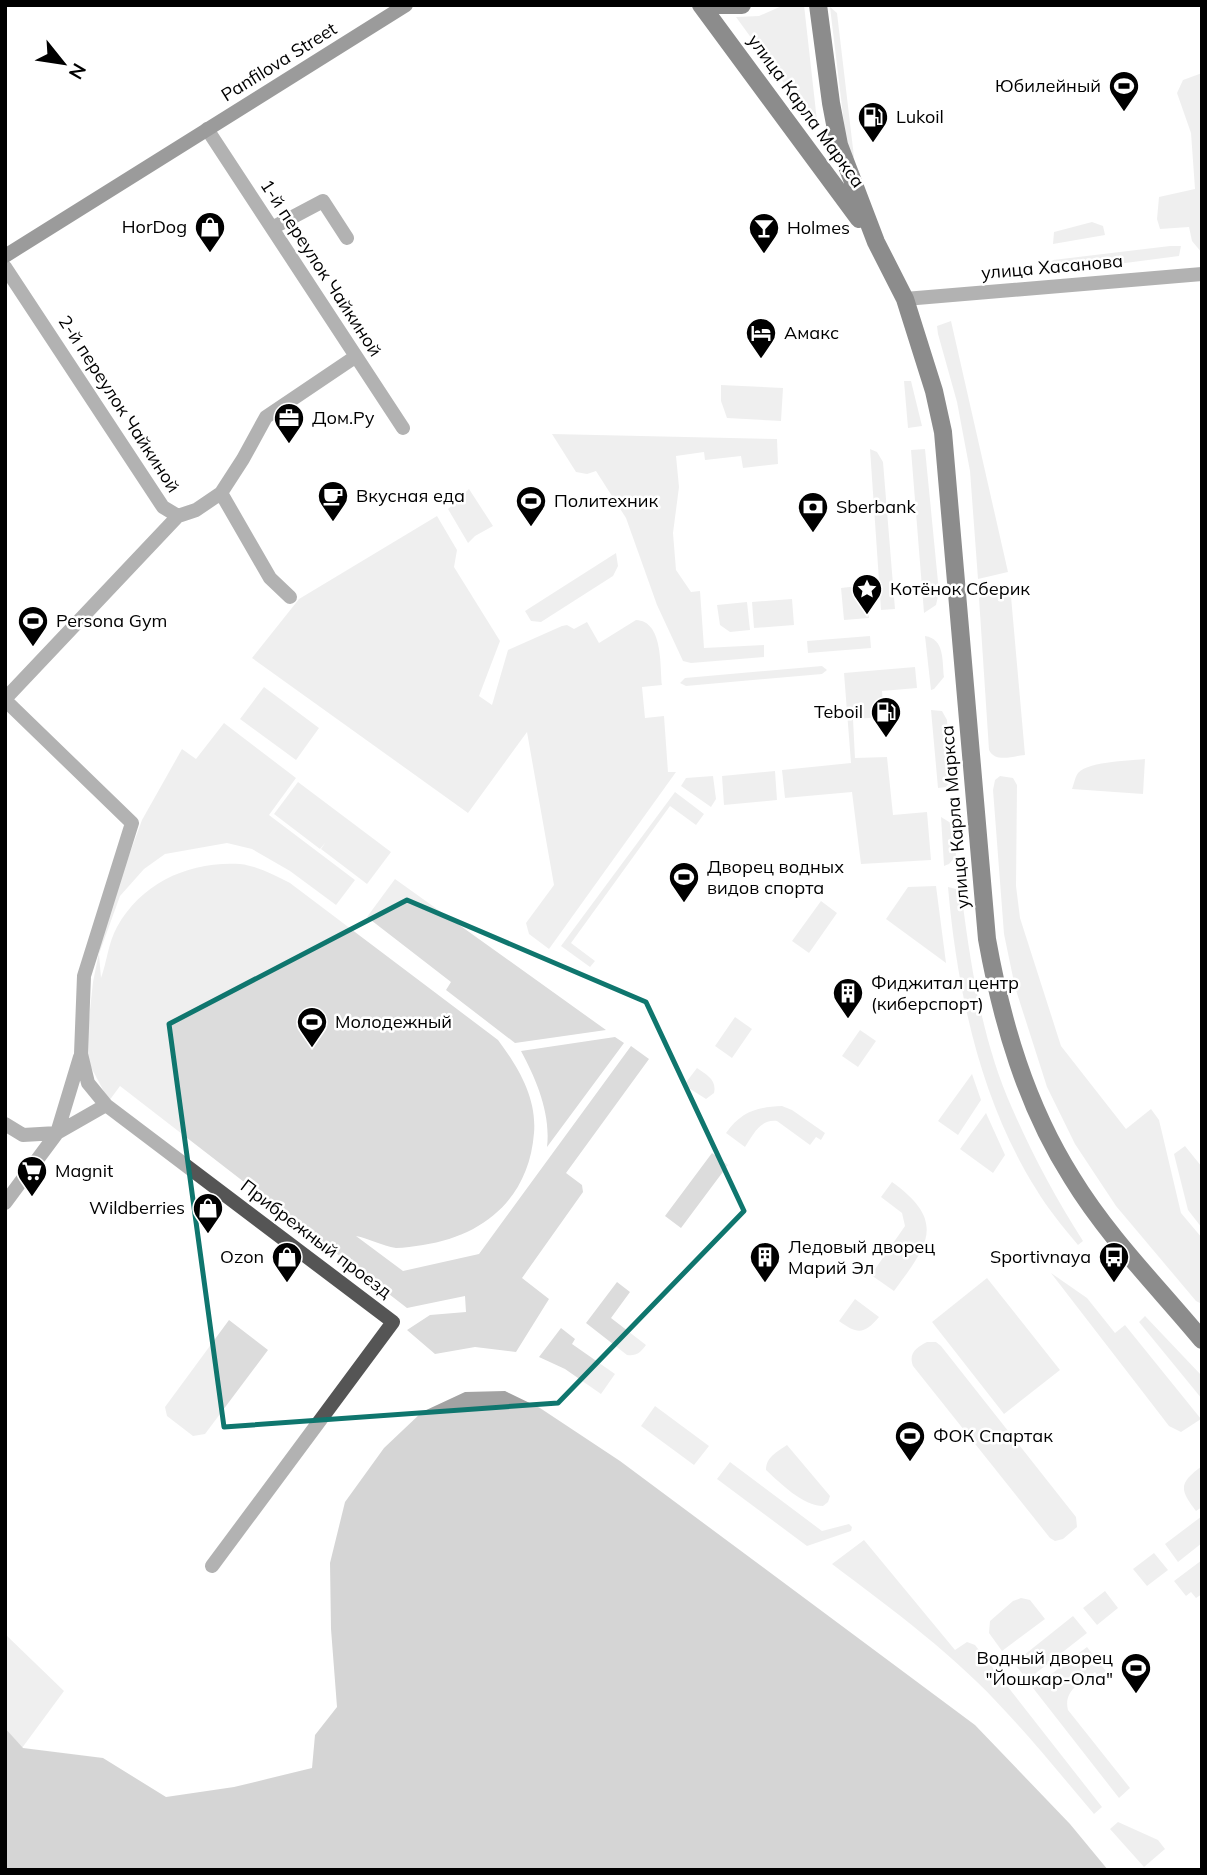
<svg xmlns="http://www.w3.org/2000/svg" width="1207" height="1875" font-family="Mulish,sans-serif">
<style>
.green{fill:#dcdcdc}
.water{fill:#a3a3a3}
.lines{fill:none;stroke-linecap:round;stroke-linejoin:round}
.minor{stroke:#555;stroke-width:14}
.tertiary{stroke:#555;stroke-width:14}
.secondary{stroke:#222;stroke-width:14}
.primary{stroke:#000;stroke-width:18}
.marked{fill:none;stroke:#0f766e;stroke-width:5;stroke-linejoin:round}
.labels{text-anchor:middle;stroke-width:5;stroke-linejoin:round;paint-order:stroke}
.street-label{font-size:18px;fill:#000;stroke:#fff}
.poi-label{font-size:18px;fill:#000;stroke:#fff;text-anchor:start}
</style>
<rect width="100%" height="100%" fill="#fff"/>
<path class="green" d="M784,5H804L818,130L736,17L759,16Z
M830,7L837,13L854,157H848Z
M1202,73V253L1192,241L1189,227L1160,229L1157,219L1159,197L1195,189L1191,133L1177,93L1183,80Z
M1092,222L1103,226L1105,235L1053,244L1054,232Z
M1170,246H1181L1179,256L1056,272L1048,268L1053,260Z
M951,321L1008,572L978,579L970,471L957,402L938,334L937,326Z
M904,381H911L922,426L908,428Z
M721,385L783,388L781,421L727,418L721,401Z
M552,434L777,439L778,464L743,468L741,456L705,460L704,452L676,456L679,487L673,533L676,570L691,592L700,591L704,648L764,645V657L691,663L683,661L657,605L626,518L596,471L587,474L576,472Z
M870,449L877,452L883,462L895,609L881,610Z
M925,449L939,592L936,605L924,613L911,450Z
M469,489L493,526L475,536L468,543L448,509Z
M437,516L457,550L454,567L500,641L479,696L492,705L508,650L562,626L567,625L574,629L587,622L599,643L636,620C663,621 660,665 662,685L642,687L645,718L664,716L668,772H676L549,949L529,934L526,923L554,885L527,732L468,813L252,658L299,599Z
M616,553L618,566L613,576L541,622L531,621L525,611Z
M866,585L869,618L844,620L841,588Z
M1010,585L1025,755C1013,756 995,763 989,750L979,598L987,592Z
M792,599L794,625L754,628L752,602Z
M747,602L750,630L730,632L720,625L717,605Z
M870,636L871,648L808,653L807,641Z
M925,636C945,639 942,661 944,677L934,689L931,690Z
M822,666L827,670L822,674L686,686L680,683L685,678Z
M915,667L917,688L882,691L884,717L853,719L855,758L887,757L893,815L927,812L931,860L861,864L852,792L785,798L782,770L851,763L844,673Z
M264,687L319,728L296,760L240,719Z
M931,710L942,711L947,720L952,779L946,787L938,788Z
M224,723L296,778L269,815L355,880L336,905L290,871L252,849L227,843L165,854L144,869L120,896L99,954L101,978C107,962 108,943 117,927C142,882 190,861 240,864C258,866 274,875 290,883L498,1040C518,1067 537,1098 534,1133C529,1198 484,1236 423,1245C414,1246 404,1248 396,1248C382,1246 368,1238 356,1236L403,1271L479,1254L631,1046L649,1059L566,1173L582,1185L583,1192L522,1278L549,1299L516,1352L475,1347L435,1354L407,1330L430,1315L466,1312L465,1296L407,1308L120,1086L109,1101L85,1056L93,982L106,918L142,820L182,749L196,759Z
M1145,759L1143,794L1072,789C1074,784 1075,777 1078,773C1089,761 1130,761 1145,759Z
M775,771L777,800L724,805L722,776Z
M713,776L716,799L711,807L681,786L686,778Z
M1000,776L1013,778L1017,785L1016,886L1020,918L1061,1046L1126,1129L1151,1109L1159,1120L1181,1213L1202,1238V1304L1196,1301L1116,1206L1075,1144L1047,1087L1015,987L1004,934L993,790L995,780Z
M298,782L391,852L367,884L321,849L325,843L320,849L274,814Z
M675,792L704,814L696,825L670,806L571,943L595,961L590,967L561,946Z
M941,817L954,825L956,856L949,864L944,866Z
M395,879L606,1030L515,1043L446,990L451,982L367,917Z
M936,886L946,963L886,919L908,887Z
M948,887L956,889L962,898C971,969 983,1043 1012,1108C1032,1154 1056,1199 1083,1241L1078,1245C1063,1227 1048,1209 1036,1189C980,1100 957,990 948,887Z
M821,901L837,913L809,953L792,941Z
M735,1017L752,1029L732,1058L715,1046Z
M860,1030L876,1041L858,1067L842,1056Z
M615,1037L624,1043L547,1147C551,1113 536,1079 521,1051Z
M697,1068C707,1075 717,1080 714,1093L706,1099L684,1085Z
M972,1074L981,1100L958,1135L938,1121Z
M782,1106L792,1110L825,1133L821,1140L816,1137L810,1145L777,1121C760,1119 753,1135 745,1147L726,1133C741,1112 756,1107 782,1106Z
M986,1113L1005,1155L993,1173L960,1149Z
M1185,1146L1202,1167V1228L1188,1210L1174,1154Z
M712,1153L728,1165L681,1228L665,1216Z
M892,1182C948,1222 927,1246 894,1291L871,1275L905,1226L902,1213L881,1197Z
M1051,1273L1087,1298L1115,1333L1125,1325L1201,1419L1181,1432L1169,1426Z
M987,1278L1060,1370L1004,1414L932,1322Z
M617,1282L630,1292L611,1318L646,1345C640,1353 637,1356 627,1355L586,1323Z
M855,1299L879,1317C864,1335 857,1334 839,1321Z
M1145,1316L1202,1376V1399L1139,1322Z
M229,1320L268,1350L205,1434L193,1436L167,1416L165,1407Z
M561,1328L575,1339L572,1344L615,1374L601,1394L565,1369L539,1357Z
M927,1342H936L941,1346L1076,1517L1077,1527L1063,1539L1055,1541L1050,1538L913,1366C908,1353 917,1347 927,1342Z
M655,1406L709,1446L694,1465L641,1426Z
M787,1445L830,1496L828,1502L823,1506C803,1506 780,1483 766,1470C766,1457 777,1452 787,1445Z
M730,1462L822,1531L849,1524L852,1527L851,1531L807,1546L717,1479Z
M1202,1466V1507L1196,1511C1179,1489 1179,1483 1202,1466Z
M1202,1516V1543L1178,1562L1165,1544Z
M864,1540L955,1650L967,1642L975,1645L1102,1807L1094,1814C1065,1780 1037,1745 1007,1713C956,1656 893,1610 832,1564Z
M1154,1553L1168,1570L1147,1586L1133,1569Z
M1202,1560V1594L1196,1598L1191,1592L1186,1596L1174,1581Z
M1105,1591L1118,1608L1097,1625L1083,1608Z
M1021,1598L1030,1600L1045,1619L1002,1651L989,1633L990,1621L1013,1601Z
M1073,1616L1087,1633L1027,1680L1014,1663Z
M5,1634L64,1691L22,1748L5,1728Z
M1087,1647L1106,1671L1099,1677L1095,1672C1081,1682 1063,1691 1068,1710L1130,1788L1119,1798L1033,1688Z
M1118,1822L1158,1840L1165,1849L1144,1867L1110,1829Z"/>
<path class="water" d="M505,1391L540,1408L620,1461L975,1725L1070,1824L1108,1870H5V1728L23,1748L103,1758L166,1797L234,1787L312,1768L315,1735L337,1707L331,1629L330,1563L345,1502L384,1448L422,1412L465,1392Z"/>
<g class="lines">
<path class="minor" d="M207,129L403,428
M272,228L323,201L347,238
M5,267L163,507L178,516L196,510L221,493L270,578L290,597
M221,493L243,459L266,417L355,357
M5,699L178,516
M5,700L132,823L84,976L81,1054L88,1083L106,1105L393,1322L212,1566
M5,1124L23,1135L57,1133L106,1105
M5,1203L57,1133L80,1057"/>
<path class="tertiary" d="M905,299L1202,274"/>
<path class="secondary" d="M5,256L406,5"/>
<path class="primary" d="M701,5L859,219
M712,5H742
M818,5L831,103L839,145L876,242L905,299L934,391L943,432L987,939C1002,1023 1026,1105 1072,1178C1108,1237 1158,1287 1202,1340"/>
</g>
<path d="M0 0H1207V1875H0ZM407,900L646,1002L744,1211L558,1403L224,1427L169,1024Z" fill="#fff" fill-opacity=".55" fill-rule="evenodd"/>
<path class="marked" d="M407,900L646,1002L744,1211L558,1403L224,1427L169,1024Z"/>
<defs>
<g id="stadium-pin" transform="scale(1.575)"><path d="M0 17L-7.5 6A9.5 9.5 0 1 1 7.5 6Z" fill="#000" stroke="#fff"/><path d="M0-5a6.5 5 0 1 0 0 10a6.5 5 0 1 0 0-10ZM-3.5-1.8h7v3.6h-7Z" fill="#fff"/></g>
<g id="fuel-pin" transform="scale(1.575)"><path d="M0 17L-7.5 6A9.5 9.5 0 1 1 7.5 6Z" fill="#000" stroke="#fff"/><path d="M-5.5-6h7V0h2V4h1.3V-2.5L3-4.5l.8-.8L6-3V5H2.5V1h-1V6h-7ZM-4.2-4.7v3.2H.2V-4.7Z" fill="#fff"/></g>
<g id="shop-pin" transform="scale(1.575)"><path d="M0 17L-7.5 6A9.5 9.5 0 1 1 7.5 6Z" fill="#000" stroke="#fff"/><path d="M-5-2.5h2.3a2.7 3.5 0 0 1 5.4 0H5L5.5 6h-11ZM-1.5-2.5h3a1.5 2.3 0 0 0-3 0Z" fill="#fff"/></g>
<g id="bar-pin" transform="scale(1.575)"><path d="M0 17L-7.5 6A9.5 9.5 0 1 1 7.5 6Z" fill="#000" stroke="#fff"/><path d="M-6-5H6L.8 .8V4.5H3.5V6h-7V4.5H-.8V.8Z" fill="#fff"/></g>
<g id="hotel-pin" transform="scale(1.575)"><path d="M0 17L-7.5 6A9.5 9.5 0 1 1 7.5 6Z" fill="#000" stroke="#fff"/><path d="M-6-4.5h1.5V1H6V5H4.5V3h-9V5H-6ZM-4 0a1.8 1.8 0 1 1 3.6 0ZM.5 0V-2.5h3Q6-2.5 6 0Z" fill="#fff"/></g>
<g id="office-pin" transform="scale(1.575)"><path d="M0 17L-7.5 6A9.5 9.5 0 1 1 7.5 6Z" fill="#000" stroke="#fff"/><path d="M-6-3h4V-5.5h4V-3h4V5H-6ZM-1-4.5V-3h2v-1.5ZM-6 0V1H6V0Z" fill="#fff"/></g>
<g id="cafe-pin" transform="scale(1.575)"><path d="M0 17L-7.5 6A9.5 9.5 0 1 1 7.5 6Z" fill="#000" stroke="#fff"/><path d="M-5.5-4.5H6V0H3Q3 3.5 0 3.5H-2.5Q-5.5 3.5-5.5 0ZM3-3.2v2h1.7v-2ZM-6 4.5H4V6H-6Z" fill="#fff"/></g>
<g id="bank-pin" transform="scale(1.575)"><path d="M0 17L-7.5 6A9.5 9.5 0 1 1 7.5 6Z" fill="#000" stroke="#fff"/><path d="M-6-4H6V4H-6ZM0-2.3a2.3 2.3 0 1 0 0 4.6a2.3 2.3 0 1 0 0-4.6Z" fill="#fff"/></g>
<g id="sight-pin" transform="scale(1.575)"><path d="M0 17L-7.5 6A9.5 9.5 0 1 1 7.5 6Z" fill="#000" stroke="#fff"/><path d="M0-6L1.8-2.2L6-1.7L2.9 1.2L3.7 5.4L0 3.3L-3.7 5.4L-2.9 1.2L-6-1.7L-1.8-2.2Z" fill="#fff"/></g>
<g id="building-pin" transform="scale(1.575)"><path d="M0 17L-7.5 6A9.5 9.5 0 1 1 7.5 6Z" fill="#000" stroke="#fff"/><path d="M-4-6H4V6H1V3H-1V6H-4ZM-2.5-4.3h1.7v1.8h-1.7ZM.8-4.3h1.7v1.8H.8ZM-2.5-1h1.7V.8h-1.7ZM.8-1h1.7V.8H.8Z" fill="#fff"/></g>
<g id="supermarket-pin" transform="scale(1.575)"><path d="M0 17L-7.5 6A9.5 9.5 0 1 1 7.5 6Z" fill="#000" stroke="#fff"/><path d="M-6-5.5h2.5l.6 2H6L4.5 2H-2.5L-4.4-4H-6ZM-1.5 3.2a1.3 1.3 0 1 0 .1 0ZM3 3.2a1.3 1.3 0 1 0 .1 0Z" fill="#fff"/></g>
<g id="bus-pin" transform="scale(1.575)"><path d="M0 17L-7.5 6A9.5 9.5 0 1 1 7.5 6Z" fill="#000" stroke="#fff"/><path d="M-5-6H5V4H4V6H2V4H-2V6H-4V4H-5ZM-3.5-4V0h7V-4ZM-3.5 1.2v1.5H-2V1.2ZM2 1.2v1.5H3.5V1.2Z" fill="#fff"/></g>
</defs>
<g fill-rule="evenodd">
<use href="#stadium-pin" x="1124" y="86"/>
<use href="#fuel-pin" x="873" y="117"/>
<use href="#shop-pin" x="210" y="227"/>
<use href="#bar-pin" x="764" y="228"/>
<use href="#hotel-pin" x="761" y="333"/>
<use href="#office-pin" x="289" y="418"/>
<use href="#cafe-pin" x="333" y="496"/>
<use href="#stadium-pin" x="531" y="501"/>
<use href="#bank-pin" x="813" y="507"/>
<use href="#sight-pin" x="867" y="589"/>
<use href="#stadium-pin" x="33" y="621"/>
<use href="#fuel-pin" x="886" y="712"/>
<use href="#stadium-pin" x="684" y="877"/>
<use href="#building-pin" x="848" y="993"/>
<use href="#stadium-pin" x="312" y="1022"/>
<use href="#supermarket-pin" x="32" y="1171"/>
<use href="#shop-pin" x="208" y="1208"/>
<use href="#shop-pin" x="287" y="1257"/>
<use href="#building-pin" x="765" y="1257"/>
<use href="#bus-pin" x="1114" y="1257"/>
<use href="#stadium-pin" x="910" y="1436"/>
<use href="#stadium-pin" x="1136" y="1668"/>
</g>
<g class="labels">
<g class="street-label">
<text transform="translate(279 62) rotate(-32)" y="6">Panfilova Street</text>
<text transform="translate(806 111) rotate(54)" y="6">улица Карла Маркса</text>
<text transform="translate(1052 267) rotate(-5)" y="6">улица Хасанова</text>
<text transform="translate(321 268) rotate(57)" y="6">1-й переулок Чайкиной</text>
<text transform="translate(119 404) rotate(57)" y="6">2-й переулок Чайкиной</text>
<text transform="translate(955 817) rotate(-95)" y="6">улица Карла Маркса</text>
<text transform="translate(316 1239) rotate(37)" y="6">Прибрежный проезд</text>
</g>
<g class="poi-label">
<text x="1101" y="92" text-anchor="end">Юбилейный</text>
<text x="896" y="123">Lukoil</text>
<text x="187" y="233" text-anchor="end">HorDog</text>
<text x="787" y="234">Holmes</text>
<text x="784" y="339">Амакс</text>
<text x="312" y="424">Дом.Ру</text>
<text x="356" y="502">Вкусная еда</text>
<text x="554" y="507">Политехник</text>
<text x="836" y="513">Sberbank</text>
<text x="890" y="595">Котёнок Сберик</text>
<text x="56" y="627">Persona Gym</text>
<text x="863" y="718" text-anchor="end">Teboil</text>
<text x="707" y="873">Дворец водных<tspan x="707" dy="21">видов спорта</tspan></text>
<text x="871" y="989">Фиджитал центр<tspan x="871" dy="21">(киберспорт)</tspan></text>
<text x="335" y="1028">Молодежный</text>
<text x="55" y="1177">Magnit</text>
<text x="185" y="1214" text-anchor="end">Wildberries</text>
<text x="788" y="1253">Ледовый дворец<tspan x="788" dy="21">Марий Эл</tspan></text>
<text x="264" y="1263" text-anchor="end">Ozon</text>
<text x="1091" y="1263" text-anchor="end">Sportivnaya</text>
<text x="933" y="1442">ФОК Спартак</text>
<text x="1113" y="1664" text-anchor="end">Водный дворец<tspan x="1113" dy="21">"Йошкар-Ола"</tspan></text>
</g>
</g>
<rect width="1207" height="1875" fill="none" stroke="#000000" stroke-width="14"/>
<g transform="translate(63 63) rotate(120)" stroke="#ffffff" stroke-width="5" paint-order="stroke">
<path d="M0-5L12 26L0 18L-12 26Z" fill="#000000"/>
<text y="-10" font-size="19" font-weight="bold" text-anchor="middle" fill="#000000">N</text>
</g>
</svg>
